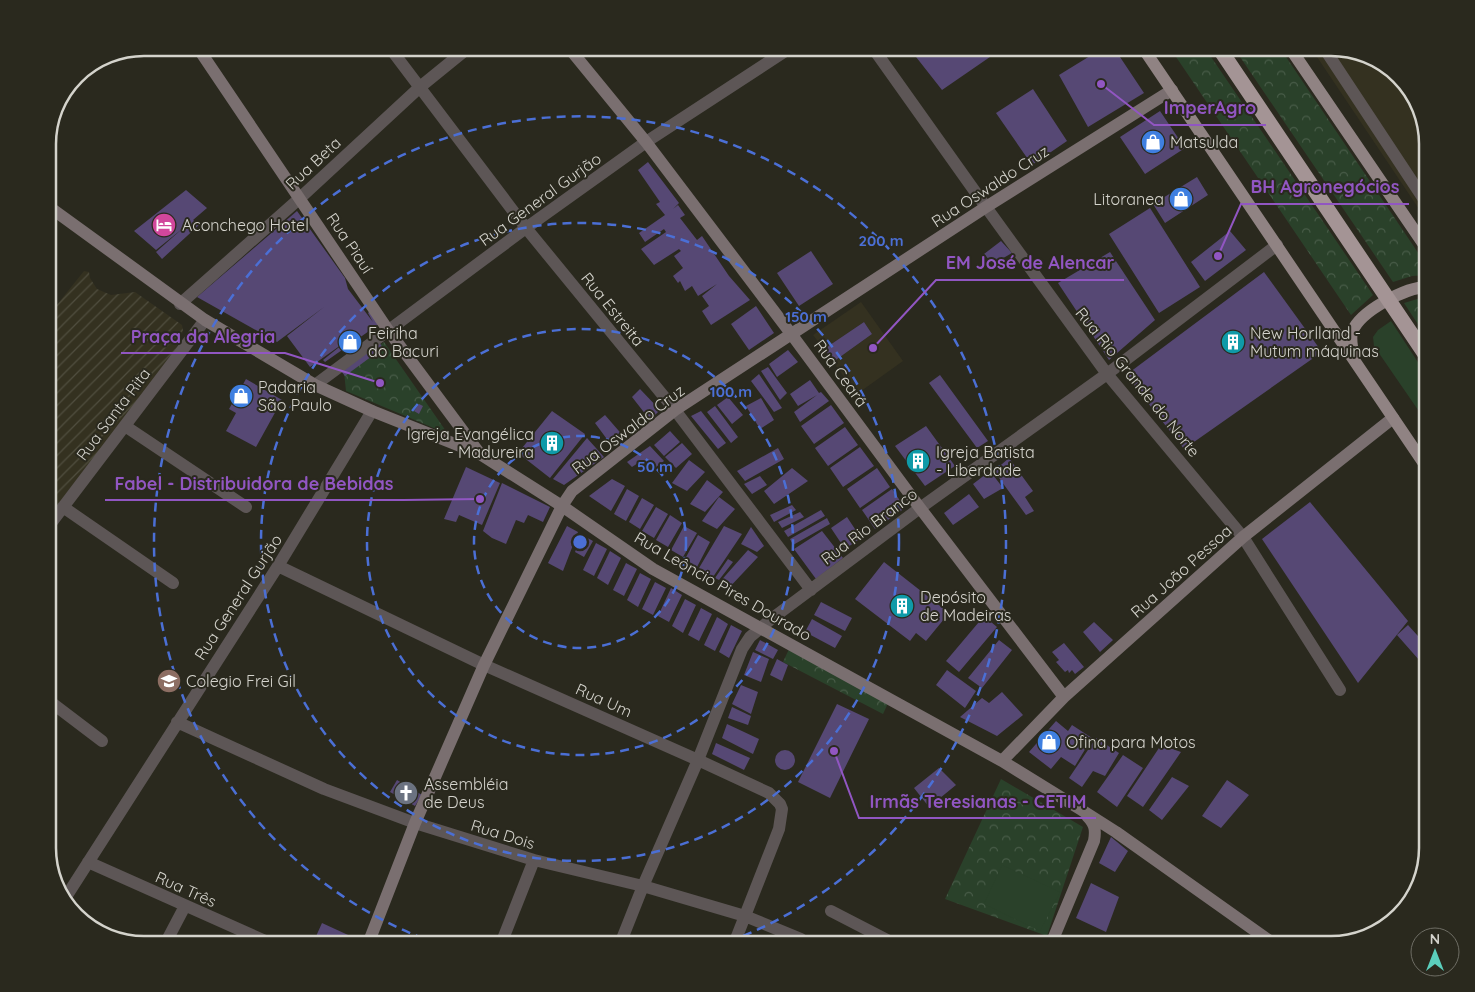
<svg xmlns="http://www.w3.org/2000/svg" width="1475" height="992" font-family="Quicksand,sans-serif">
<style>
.built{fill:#343120}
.industrial{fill:url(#industrial-furrows)}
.park{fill:url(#park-crowns)}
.garden{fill:#2a412a}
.building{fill:#564874}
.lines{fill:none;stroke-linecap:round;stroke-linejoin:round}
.street{stroke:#5d5656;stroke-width:12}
.secondary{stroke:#7a6f70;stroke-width:12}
.primary{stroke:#908383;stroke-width:12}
.highway{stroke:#a49495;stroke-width:15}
.ring{fill:none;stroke:#4b6fd5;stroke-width:2.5;stroke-dasharray:9 6}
.labels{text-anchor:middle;stroke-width:4;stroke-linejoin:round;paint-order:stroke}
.poi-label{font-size:16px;fill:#d4d3cc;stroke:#2a291e;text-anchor:start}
.street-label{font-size:16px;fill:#d4d3cc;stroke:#2a291e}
.rim{fill:none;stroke:#d4d3cc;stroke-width:2.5}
.centre{fill:#4b6fd5;stroke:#2a291e;stroke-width:2.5}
.ring-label{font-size:15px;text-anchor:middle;font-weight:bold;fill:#4b6fd5;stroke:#2a291e;stroke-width:4;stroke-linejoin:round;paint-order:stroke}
.leader{fill:none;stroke:#9156c2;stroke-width:2}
.callout-dot{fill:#9156c2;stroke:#2a291e;stroke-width:2}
.callout-label{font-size:18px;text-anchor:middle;font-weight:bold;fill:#9156c2;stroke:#2a291e;stroke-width:4;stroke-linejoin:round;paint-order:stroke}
</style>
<defs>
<pattern id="industrial-furrows" width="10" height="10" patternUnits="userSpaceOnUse" patternTransform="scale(1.25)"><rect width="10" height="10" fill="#343120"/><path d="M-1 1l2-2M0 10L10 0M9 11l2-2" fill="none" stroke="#504e3f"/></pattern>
<pattern id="park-crowns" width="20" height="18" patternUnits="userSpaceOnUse" patternTransform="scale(1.25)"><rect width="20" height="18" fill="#2a412a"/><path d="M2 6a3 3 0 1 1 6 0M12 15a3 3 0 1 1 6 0" fill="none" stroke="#485c48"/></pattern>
</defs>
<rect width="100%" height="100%" fill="#2a291e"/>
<path class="built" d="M1311,48H1331L1385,64L1415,96L1427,144V221Z
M861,302L903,361L857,394L833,362L872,334L864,322L824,349L813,335Z"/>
<path class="industrial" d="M84,271L89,272L90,278L97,289L111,295L135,292L182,325L183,330L181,339L168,362L48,517V316Z"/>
<path class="park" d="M1170,48H1205L1373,295L1351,315Z
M1234,48H1280L1427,266V275L1412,276L1393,282Z
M1424,297H1427V338L1404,303Z
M384,342L448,434L346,391L344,372Z
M790,647L889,701L883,714L783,662Z
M1001,779L1083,827L1047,936L945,899Z"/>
<path class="garden" d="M1391,321L1427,376V423L1374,346L1373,337L1378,330Z
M1002,865L1060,892L1040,931L984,904Z"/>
<path class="building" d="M909,48H1003L942,90Z
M1103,48H1114L1144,93L1088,127L1059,75Z
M1033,89L1067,141L1032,165L996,113Z
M1160,111L1185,148L1145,174L1120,137Z
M648,162L679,203L673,209L678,205L685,215L680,218L697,240L702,236L729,276L750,300L711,325L702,311L709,306L702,296L717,284L698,296L692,286L685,291L680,281L678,283L673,276L683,268L674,256L681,251L679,249L654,265L641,249L666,232L664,229L645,242L639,233L665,215L656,204L660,202L638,170Z
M1197,177L1208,195L1165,223L1153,204Z
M186,190L207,208L193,220L199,225L162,259L156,252L182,229L156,250L134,231Z
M1150,208L1200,287L1159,313L1109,234Z
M297,211L345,278L348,289L373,322L368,313L370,311L379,324L325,362L323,360L348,340L310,367L287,336L324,307L277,342L197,297Z
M1230,231L1246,250L1205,281L1191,262Z
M1001,241L1012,253L993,264L984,254Z
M811,251L833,284L799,306L777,273Z
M1110,252L1155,320L1109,360L1058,283Z
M1264,272L1322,352L1184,449L1126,375Z
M48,299L55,304L48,313Z
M756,306L774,333L749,350L731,324Z
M864,322L872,334L833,362L824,349Z
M379,342L383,348L345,376L341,371Z
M788,350L798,362L777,377L769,364Z
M48,361L55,366L48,376Z
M768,367L787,393L780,400L761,371Z
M759,374L782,408L774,412L751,381Z
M940,375L988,441L977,448L929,383Z
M246,379L282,400L256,447L226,431L236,413L229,409Z
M810,380L819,393L821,392L829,401L800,422L794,412L817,395L798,406L790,394Z
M640,389L660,410L650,420L632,397Z
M728,397L743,415L732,424L717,405Z
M761,398L774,420L760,429L746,406Z
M419,404L423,406L419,414L414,411Z
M831,405L844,423L814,444L801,426Z
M715,406L738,437L731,443L707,412Z
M552,411L585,434L550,478L518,453Z
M701,411L726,443L718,449L691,416Z
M605,415L625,438L612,446L595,423Z
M926,426L955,466L925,486L895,446Z
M845,427L858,445L828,466L815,448Z
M670,431L680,442L664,456L654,445Z
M587,438L604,457L564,485L553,479Z
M682,443L692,454L676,468L665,457Z
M650,446L664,461L648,473L638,463L632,467L627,462Z
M860,447L874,466L843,487L830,468Z
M778,448L784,459L745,481L737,471Z
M1009,458L1033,491L1025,497L1034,511L1026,515L994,471Z
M689,460L705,472L687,491L672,483Z
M466,467L500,483L482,525L459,515L456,522L444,519Z
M792,468L808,481L774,504L764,491Z
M877,468L890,487L860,508L847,489Z
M990,471L1003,488L984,499L973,484Z
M760,476L767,485L752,494L744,484Z
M612,479L625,486L611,511L589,496Z
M707,480L723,492L705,512L690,504Z
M502,483L550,507L543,522L528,515L524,523L516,520L506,544L492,538L483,531Z
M627,489L639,496L626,521L614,514Z
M892,489L905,508L875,529L862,510Z
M969,494L979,507L953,525L944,513Z
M719,497L735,509L717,529L702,521Z
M642,498L654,505L640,529L629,522Z
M1310,502L1408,621L1358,683L1262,539Z
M792,505L796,510L774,522L770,515Z
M656,507L668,514L654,538L642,531Z
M821,510L825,516L788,537L784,531Z
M800,512L804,517L782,528L778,522Z
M670,515L682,523L668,547L656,540Z
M847,517L861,538L845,549L831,528Z
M827,518L830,524L793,545L790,539Z
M567,526L578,532L563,571L548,563Z
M684,526L697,533L683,557L671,550Z
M724,526L742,534L713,577L699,568Z
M751,527L764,546L757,552L741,544Z
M822,531L843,558L816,579L794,549Z
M582,535L593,541L584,557L575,552Z
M698,535L710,542L697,567L685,559Z
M596,543L607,549L594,576L583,570Z
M748,550L758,557L726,591L718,584Z
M610,551L621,558L608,585L597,578Z
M728,559L733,562L719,580L715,578Z
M884,562L949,613L926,641L916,633L910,641L855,599Z
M626,563L637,569L624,596L613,590Z
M640,573L651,579L638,607L627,600Z
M655,582L666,588L653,615L642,609Z
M671,588L682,595L669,622L658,616Z
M685,599L696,605L683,633L672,626Z
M821,602L852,618L845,631L814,615Z
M701,608L712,614L699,641L688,635Z
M984,616L997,627L959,672L946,661Z
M717,617L728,624L715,651L704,645Z
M812,619L842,636L835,648L805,632Z
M1094,622L1113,640L1100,652L1083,632Z
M731,625L742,631L729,658L719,652Z
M1408,625L1427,646V669L1397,635Z
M760,640L778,650L773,659L755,650Z
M999,640L1012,650L982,688L968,678Z
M1064,643L1084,667L1075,674L1072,670L1069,673L1068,670L1065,672L1056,662L1059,660L1052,652Z
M753,652L769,659L761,682L744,675Z
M777,659L788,665L782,681L770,675Z
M947,670L976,691L965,708L936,685Z
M741,685L758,692L751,714L732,704Z
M1002,692L1023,715L997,736L960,717L982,698L989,703Z
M837,704L869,719L830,798L798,782Z
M732,707L751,716L748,725L728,718Z
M1056,721L1068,731L1072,725L1092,738L1075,766L1061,757L1051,769L1029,752Z
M727,724L759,739L753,754L722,738Z
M1096,738L1119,753L1105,776L1093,771L1082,787L1069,778Z
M716,743L750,758L744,770L712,754Z
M1161,745L1181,752L1143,807L1127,796Z
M775 760a10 10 0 1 1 20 0a10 10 0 1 1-20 0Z
M1123,755L1143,768L1117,807L1097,792Z
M939,768L956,785L929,807L914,788Z
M1172,777L1189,786L1162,820L1149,810Z
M397,780L422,795L415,806L390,792Z
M1227,780L1249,795L1221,828L1202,816Z
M1111,837L1128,851L1115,872L1099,863Z
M1091,883L1119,897L1106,932L1076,918Z
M1414,893L1411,902L1385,926L1383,923Z
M322,923L359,940L357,944H316L313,943Z"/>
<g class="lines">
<path class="street" d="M390,48L526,228L675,410L811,590
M873,48L986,207L1107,374L1243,537L1340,690
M1324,48L1427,204
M180,304L300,198L420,87L468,48
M315,385L526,228L646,142L790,48
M125,426L246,507
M63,507L173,583
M48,527L205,320
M278,566L484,665L698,760L769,793L780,804L782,809L779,829L734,944
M48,700L102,741
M177,722L324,789L415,823L534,860L643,886L745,916L801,939
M88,862L272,944
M64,900L278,566L372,411
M831,911L895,944
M165,944L185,906
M501,944L534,860
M620,944L643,886L698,760L742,649L750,637L770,620L920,508L1107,374L1277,245"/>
<path class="secondary" d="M198,48L388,330L480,454
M569,48L646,142L792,335L920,508L1064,697
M48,206L205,320L315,385L372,411L480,454L562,506L653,569L1002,761L1080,809L1116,832L1274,944
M1002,761L1064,697L1243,537L1393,418
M368,944L415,823L484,665L562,506L572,491L675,410L986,207L1172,90
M1051,944L1094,841C1096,830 1095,824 1087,816"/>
<path class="primary" d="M1143,48L1427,468
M1290,48L1427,249
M1354,356C1352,348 1350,340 1352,332C1360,311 1406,287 1427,287"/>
<path class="highway" d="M1219,48L1427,357"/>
</g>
<g class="ring">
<circle cx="580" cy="542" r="106"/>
<circle cx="580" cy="542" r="213"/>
<circle cx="580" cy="542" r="319"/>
<path d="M438 944A426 426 0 1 1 722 944"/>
</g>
<defs>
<g id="shop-disc" transform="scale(1.25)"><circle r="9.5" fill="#3f7fe0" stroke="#2a291e"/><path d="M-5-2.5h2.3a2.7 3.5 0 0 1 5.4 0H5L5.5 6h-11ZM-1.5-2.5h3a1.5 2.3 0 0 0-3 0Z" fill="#fff"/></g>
<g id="hotel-disc" transform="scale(1.25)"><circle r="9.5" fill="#d1479c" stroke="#2a291e"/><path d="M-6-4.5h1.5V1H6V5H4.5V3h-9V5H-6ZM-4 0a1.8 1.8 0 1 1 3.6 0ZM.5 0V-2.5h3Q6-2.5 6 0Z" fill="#fff"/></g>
<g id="building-disc" transform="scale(1.25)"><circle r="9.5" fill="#0f9aa8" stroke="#2a291e"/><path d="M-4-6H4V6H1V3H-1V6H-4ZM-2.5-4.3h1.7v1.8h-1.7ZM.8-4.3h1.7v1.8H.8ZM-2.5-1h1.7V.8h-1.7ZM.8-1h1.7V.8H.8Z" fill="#fff"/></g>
<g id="school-disc" transform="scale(1.25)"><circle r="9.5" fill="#8d6e63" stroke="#2a291e"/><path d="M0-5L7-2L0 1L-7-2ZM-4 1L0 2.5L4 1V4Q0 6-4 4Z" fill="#fff"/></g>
<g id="church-disc" transform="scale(1.25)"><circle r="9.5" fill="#6b7280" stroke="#2a291e"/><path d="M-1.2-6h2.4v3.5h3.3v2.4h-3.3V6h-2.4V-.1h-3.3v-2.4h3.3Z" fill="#fff"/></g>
</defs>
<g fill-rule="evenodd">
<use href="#shop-disc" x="1153" y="142"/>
<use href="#shop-disc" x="1181" y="199"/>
<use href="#hotel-disc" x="164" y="225"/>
<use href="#shop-disc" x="350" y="342"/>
<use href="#building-disc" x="1233" y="342"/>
<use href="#shop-disc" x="241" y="396"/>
<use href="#building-disc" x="552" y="443"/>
<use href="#building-disc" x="918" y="461"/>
<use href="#building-disc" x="902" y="606"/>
<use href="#school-disc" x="169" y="681"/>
<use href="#shop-disc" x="1049" y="742"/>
<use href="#church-disc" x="406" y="793"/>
</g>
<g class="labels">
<g class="poi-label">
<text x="1170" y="148">Matsulda</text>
<text x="1164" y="205" text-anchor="end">Litoranea</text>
<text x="182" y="231">Aconchego Hotel</text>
<text x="368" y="339">Feiriha<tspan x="368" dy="18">do Bacuri</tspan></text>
<text x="1250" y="339">New Horlland -<tspan x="1250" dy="18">Mutum máquinas</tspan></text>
<text x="258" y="393">Padaria<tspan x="258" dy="18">São Paulo</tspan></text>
<text x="534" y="440" text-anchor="end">Igreja Evangélica<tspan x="534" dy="18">- Madureira</tspan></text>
<text x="936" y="458">Igreja Batista<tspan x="936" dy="18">- Liberdade</tspan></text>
<text x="920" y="603">Depósito<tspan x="920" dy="18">de Madeiras</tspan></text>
<text x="186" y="687">Colegio Frei Gil</text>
<text x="1066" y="748">Ofina para Motos</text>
<text x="424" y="790">Assembléia<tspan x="424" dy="18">de Deus</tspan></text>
</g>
<g class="street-label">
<text transform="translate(313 163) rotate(-43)" y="6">Rua Beta</text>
<text transform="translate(990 186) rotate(-33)" y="6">Rua Oswaldo Cruz</text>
<text transform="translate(540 199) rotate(-36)" y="6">Rua General Gurjão</text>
<text transform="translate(350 243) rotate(56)" y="6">Rua Piauí</text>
<text transform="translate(613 309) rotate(51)" y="6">Rua Estreita</text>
<text transform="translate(841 373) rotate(54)" y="6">Rua Ceará</text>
<text transform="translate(1138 382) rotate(51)" y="6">Rua Rio Grande do Norte</text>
<text transform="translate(113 414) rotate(-53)" y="6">Rua Santa Rita</text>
<text transform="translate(628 429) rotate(-37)" y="6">Rua Oswaldo Cruz</text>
<text transform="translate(869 526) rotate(-37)" y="6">Rua Rio Branco</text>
<text transform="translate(1181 571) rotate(-42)" y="6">Rua João Pessoa</text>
<text transform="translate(723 586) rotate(30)" y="6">Rua Leôncio Pires Dourado</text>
<text transform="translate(238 597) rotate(-57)" y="6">Rua General Gurjão</text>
<text transform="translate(604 700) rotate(24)" y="6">Rua Um</text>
<text transform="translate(503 834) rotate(17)" y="6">Rua Dois</text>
<text transform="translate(186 889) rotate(24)" y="6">Rua Três</text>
</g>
</g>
<path d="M0 0H1475V992H0ZM144 56H1331A88 88 0 0 1 1419 144V848A88 88 0 0 1 1331 936H144A88 88 0 0 1 56 848V144A88 88 0 0 1 144 56Z" fill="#2a291e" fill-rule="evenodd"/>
<path class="rim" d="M144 56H1331A88 88 0 0 1 1419 144V848A88 88 0 0 1 1331 936H144A88 88 0 0 1 56 848V144A88 88 0 0 1 144 56Z"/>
<circle cx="580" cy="542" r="8" class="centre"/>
<g class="ring-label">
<text x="881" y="246">200 m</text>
<text x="806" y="322">150 m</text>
<text x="731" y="397">100 m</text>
<text x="655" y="472">50 m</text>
</g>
<path class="leader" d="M1101 84L1154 125H1266M1218 256L1241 204H1409M873 348L936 280H1124M380 383L285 353H121M480 499L404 500H105M834 751L859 818H1096"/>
<g class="callout-dot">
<circle cx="1101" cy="84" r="5"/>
<circle cx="1218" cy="256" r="5"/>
<circle cx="873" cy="348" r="5"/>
<circle cx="380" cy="383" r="5"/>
<circle cx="480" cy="499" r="5"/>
<circle cx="834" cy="751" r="5"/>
</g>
<g class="callout-label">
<text x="1210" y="114">ImperAgro</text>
<text x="1325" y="193">BH Agronegócios</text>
<text x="1030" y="269">EM José de Alencar</text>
<text x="203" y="343">Praça da Alegria</text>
<text x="254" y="490">Fabel - Distribuidora de Bebidas</text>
<text x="978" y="808">Irmãs Teresianas - CETIM</text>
</g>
<g transform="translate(1435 952)"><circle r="24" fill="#2a291e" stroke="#6e6d64"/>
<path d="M0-4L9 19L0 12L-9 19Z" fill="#5bcebc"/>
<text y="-8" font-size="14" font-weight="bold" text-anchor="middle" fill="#d4d3cc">N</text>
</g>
</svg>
